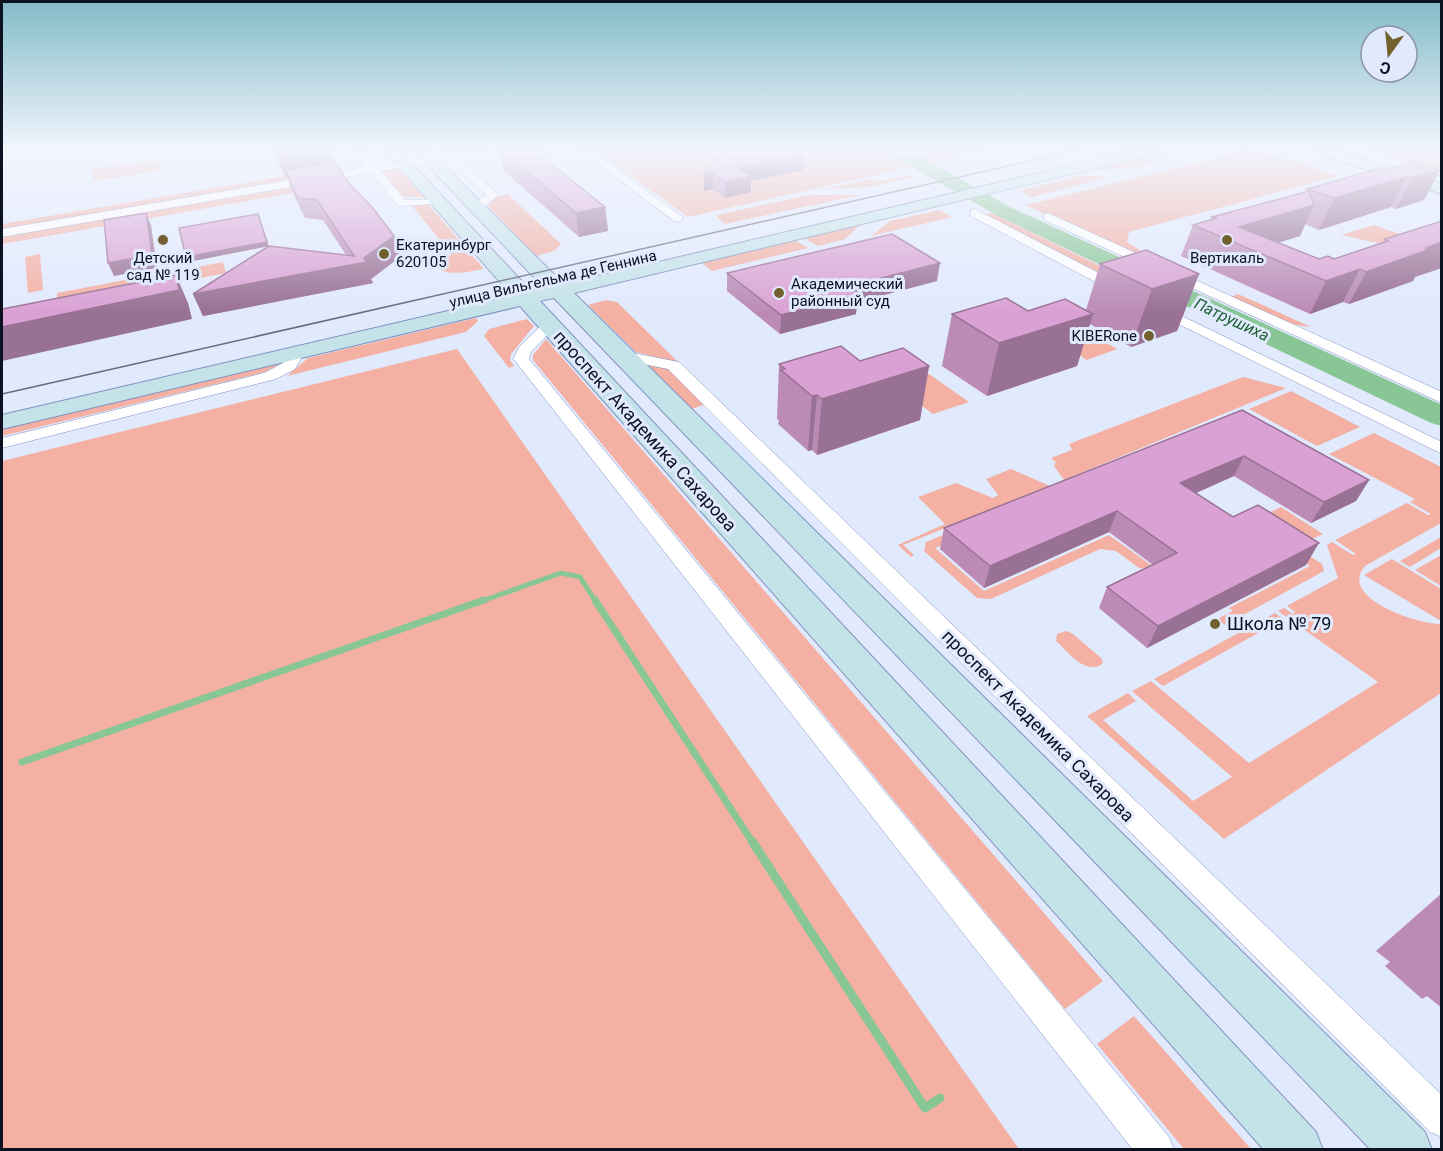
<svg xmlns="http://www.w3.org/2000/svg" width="1443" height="1151" font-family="Roboto,sans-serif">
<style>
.green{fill:#f3b0a3}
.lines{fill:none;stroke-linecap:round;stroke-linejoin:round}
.stream-far2{stroke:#89c696;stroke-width:5}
.stream-far1{stroke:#89c696;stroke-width:7}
.stream{stroke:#89c696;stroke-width:9}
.river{fill:#89c696;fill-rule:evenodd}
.street-casing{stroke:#8291c0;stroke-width:1}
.secondary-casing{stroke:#8291c0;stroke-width:2}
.street{fill:#fff;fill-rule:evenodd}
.secondary{fill:#c4e3e8;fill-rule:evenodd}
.tram{stroke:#666c7e;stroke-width:1.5}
.wall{fill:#bb8bb6}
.shaded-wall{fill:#997194}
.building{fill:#daa2d4;stroke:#997194;stroke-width:1.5}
.poi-dot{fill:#72612f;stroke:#e1e9fd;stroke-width:2}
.labels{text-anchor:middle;stroke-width:6;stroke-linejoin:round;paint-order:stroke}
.far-poi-label{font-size:15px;fill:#0d1223;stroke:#e1e9fd;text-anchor:start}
.far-street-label{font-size:15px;fill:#0d1223;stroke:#e1e9fd}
.far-water-label{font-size:16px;font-style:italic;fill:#206235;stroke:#e1e9fd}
.street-label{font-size:18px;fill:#0d1223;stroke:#e1e9fd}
.poi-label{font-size:18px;fill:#0d1223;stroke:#e1e9fd;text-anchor:start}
</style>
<rect width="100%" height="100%" fill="#e1e9fd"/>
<path class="green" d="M596,151H982L688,217Z
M1245,151L1289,159L1338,176L1129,232L1127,242L1148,255L1127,253L1026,205Z
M1369,151H1441V167L1431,170Z
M1158,156L1168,160L1130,169L1082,170Z
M159,160L162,170L94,181L92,169Z
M397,167L425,198L403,196L381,170Z
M332,168L345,184L2,244V224Z
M911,175L915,177L869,187L824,189L869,179L880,181Z
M1080,176H1111L1032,197L1019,191Z
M508,194L561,244L554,251L536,256L488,206L495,197Z
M809,195H860L725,224L717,217V215Z
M419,204L429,205L484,269C463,273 442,278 427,260L452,255L413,207Z
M939,210L952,217L871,236L890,221Z
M992,213L1141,286L1131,289L980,215Z
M861,224L845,239L818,246L807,240L808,236Z
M1374,225L1413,239L1391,246L1341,235Z
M788,240L796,241L808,248L712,271L700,261Z
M40,254L43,290L28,293L25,257Z
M223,262L226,273L185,281L182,270Z
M156,274L158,286L57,306V293Z
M1238,294L1311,327L1283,323L1228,298Z
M606,300L617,302L679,363L636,352L588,305Z
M476,318L478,321L466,332L287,376L308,358Z
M527,319L534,326L511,354L510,360L514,366L509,368L484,336L489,329Z
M1075,325L1117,349L1087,360L1070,350Z
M546,339L1103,981L1065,1009L533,360V355Z
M457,349L961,1067L1019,1149H2V461Z
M280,360L278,365L265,372L2,436V428Z
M647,364L669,369L706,404L692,409Z
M929,374L969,402L933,414L918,403L867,394Z
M1243,377L1286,388L1064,480L1054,466L1056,462L1051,458L1072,450L1069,444Z
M1291,391L1360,427L1317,446L1249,409Z
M1374,433L1441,467V523L1365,566C1337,598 1419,625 1441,624V693L1224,839L1087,716L1128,693L1136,701L1103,720L1193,801L1232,777L1132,691L1151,681L1249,763L1378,682L1278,611L1284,608L1293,614L1295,612L1287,606L1338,578L1327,545L1332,542L1353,555L1356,554L1335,540L1407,503L1428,515L1431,514L1410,502L1415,499L1329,454Z
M1011,469L1050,486L903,545L914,555L911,557L898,545L945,524L918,497L956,483L993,498L998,495L986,479Z
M1038,496L1046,502L935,548L984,591L1109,535L1155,568H1139L1116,551L1100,549L991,599L977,598L924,551L926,542Z
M1281,507L1323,534L1306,542L1264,515Z
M1255,521L1322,564L1324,571L1225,625L1217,619L1233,611L1229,608L1310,566L1284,549Z
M1441,537V548L1410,567L1400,561Z
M1441,555V586L1415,570Z
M1392,559L1441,589V621L1364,575Z
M1275,613L1283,619L1163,686L1154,679Z
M1067,631L1073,634L1101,658L1103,662L1101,665C1084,674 1068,652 1056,641L1057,634Z
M1134,1016L1251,1149H1184L1097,1044Z"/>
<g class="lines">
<path class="stream-far2" d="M479,602L561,573L580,577L596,602"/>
<path class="stream-far1" d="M595,600L753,843
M22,762L484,600"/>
<path class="stream" d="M752,841L925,1108L940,1098"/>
<path class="river" d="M889,151H911L1010,207L1442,405V426L1431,423L996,215L891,155Z"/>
<g class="street-casing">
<path id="street" d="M353,151H363L376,166L443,154L440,151H485L484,153L459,158L499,195L480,209H472V205L486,195L448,160L381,171L405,200L442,199L444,201L438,204L398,206L371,173L2,237V229L366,167Z
M581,151H592L684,218L678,222L674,221Z
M975,209L1126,287L1128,290L1126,293H1116L971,216V210Z
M1048,213L1442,392V403L1044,220V214Z
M1157,304L1442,442V454L1152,311L1150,308Z
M549,322L556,326L531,352L529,359L1169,1137L1174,1150H1133L516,362L513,359L519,347L544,323Z
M297,347L305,352L295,369L276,379L2,448V438L264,373L283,363L292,349Z
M623,351L679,362L1442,1095V1137L1430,1132L668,369L618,359L615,356Z"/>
</g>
<g class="secondary-casing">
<path id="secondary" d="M385,151H400L531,291L544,288L414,151H429L564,284L1133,151H1158L1151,155L574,293L1425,1132L1432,1150H1371L554,298L540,301L1316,1132L1323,1150H1264L520,306L2,429V415L512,296Z
M1317,151H1338L1442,184V194L1319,154Z"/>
</g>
<use href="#street" class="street"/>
<use href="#secondary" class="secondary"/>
<path class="tram" d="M2,394L1074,151"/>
</g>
<path class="wall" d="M275,151H329L332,162L394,236L400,257L371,279L373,283L203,316L193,294L268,246L188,262L186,257L269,246L346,255L323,220L305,218L291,189L288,178H286L278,162Z
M500,151H535L605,207L608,231L579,237L504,171Z
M726,151L803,170L751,181V192L725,198L713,189L704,191V175Z
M1413,162L1424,200L1396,209L1391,207L1319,230L1305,224L1300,236L1277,243L1319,259H1334L1383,242L1385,239L1442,221L1413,281L1349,304L1343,302L1310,314L1181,256L1193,225L1211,220L1212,217L1306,192L1307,189Z
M1100,264L1199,274L1177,331L1131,347L1090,324L1077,366L987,396L942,366L952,314L1028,311L1086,310Z
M727,273L937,281L857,302L856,314L780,334L727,291Z
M860,361L929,366L920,420L817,455L812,450L808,451L778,424L779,420L777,419L779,364Z
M1242,410L1369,480L1356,501L1311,523L1234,476L1196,493L1306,565L1147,648L1099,608L1107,587L1153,565L1109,532L984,588L940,549L944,528Z
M1442,893V1008L1427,996L1422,999L1385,966L1390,962L1376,951Z"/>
<path class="shaded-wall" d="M310,151H329L334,170H285L288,178H286L279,156Z
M804,154L803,170L751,181V192L725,198V182L738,168Z
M1440,170L1424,200L1396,209L1412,178Z
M713,173V189L704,191V175Z
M1407,177L1391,207L1319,230L1334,198Z
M1314,205L1300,236L1253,250L1239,227Z
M605,207L608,231L579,237L576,213Z
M146,213L151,225L157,268L114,276L108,263Z
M394,236L400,257L371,279L373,283L203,316L193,294L364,258Z
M267,242L269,246L188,262L186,257Z
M1442,242V268L1415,277L1413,281L1349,304L1366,272Z
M940,263L937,281L857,302L856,314L780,334L781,315L846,287Z
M1360,269L1343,302L1310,314L1326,281Z
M1199,274L1177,331L1131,347L1152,289Z
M176,275L188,303L192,319L2,361V327Z
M1093,314L1077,366L987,396L999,343Z
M929,366L920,420L817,455L822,399Z
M817,395L812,450L808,451L812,396Z
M1244,456L1234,476L1171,504L1180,483Z
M1369,480L1356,501L1311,523L1324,502Z
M1117,511L1109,532L984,588L990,566Z
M1319,543L1306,565L1147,648L1158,626Z"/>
<path class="building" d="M276,151H310L279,156Z
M503,151H535L605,207L576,213Z
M726,151H804V154L738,168L751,176L725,182L713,173L704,175L722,152Z
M335,162L350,185L373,208L394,236L364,258L367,262L193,294L269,246L354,256L317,200L298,198L285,170Z
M1413,162L1440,170L1412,178L1407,177L1334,198L1307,189L1380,168L1385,170Z
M1309,191L1314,205L1239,227L1319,259L1328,256L1334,259L1388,241L1385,239L1442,221V242L1426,248L1430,249L1366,272L1360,269L1326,281L1193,225L1216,218L1212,217Z
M146,213L152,255L108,263L104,220Z
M258,214L267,242L186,257L179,228Z
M892,234L940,263L846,287L858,295L781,315L727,273Z
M1146,250L1199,274L1152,289L1100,264Z
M176,275L179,290L2,327V309Z
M1006,298L1028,311L1065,299L1093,314L999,343L952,314Z
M841,346L860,361L903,348L929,366L822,399L817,395L812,396L781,370L785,369L779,364Z
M1242,410L1369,480L1324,502L1244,456L1180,483L1233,517L1258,505L1319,543L1158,626L1107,587L1177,553L1117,511L990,566L944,528Z"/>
<linearGradient id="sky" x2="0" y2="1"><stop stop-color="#82bbc7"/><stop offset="0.48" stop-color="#f2f5fe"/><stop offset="1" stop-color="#f2f5fe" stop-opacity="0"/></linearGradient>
<rect width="1443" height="312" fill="url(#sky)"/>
<g class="poi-dot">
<circle cx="163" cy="240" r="6"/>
<circle cx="1227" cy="240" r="6"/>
<circle cx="384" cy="254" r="6"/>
<circle cx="779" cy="293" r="6"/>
<circle cx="1149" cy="336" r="6"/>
<circle cx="1215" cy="624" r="6"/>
</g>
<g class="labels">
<g class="far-poi-label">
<text x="396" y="250">Екатеринбург<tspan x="396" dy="17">620105</tspan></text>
<text x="163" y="263" text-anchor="middle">Детский<tspan x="163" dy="17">сад № 119</tspan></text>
<text x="1227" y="263" text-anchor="middle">Вертикаль</text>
<text x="791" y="289">Академический<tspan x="791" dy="17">районный суд</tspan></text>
<text x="1137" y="341" text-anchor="end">KIBERone</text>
</g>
<g class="far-street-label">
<text transform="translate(553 279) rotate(-13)" y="5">улица Вильгельма де Геннина</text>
</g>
<g class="far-water-label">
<text transform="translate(1232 319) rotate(25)" y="6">Патрушиха</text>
</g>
<g class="street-label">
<text transform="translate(645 431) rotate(48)" y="6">проспект Академика Сахарова</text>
<text transform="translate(1038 726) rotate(45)" y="6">проспект Академика Сахарова</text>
</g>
<g class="poi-label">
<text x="1227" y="630">Школа № 79</text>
</g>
</g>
<rect width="1443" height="1151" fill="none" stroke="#0d1223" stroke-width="6"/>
<g transform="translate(1389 54) rotate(195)"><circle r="28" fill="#e1e9fd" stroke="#8c93a6" stroke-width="1.5"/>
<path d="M0-4.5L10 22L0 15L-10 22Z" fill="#72612f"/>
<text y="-9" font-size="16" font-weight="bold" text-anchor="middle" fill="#0d1223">С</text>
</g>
</svg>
